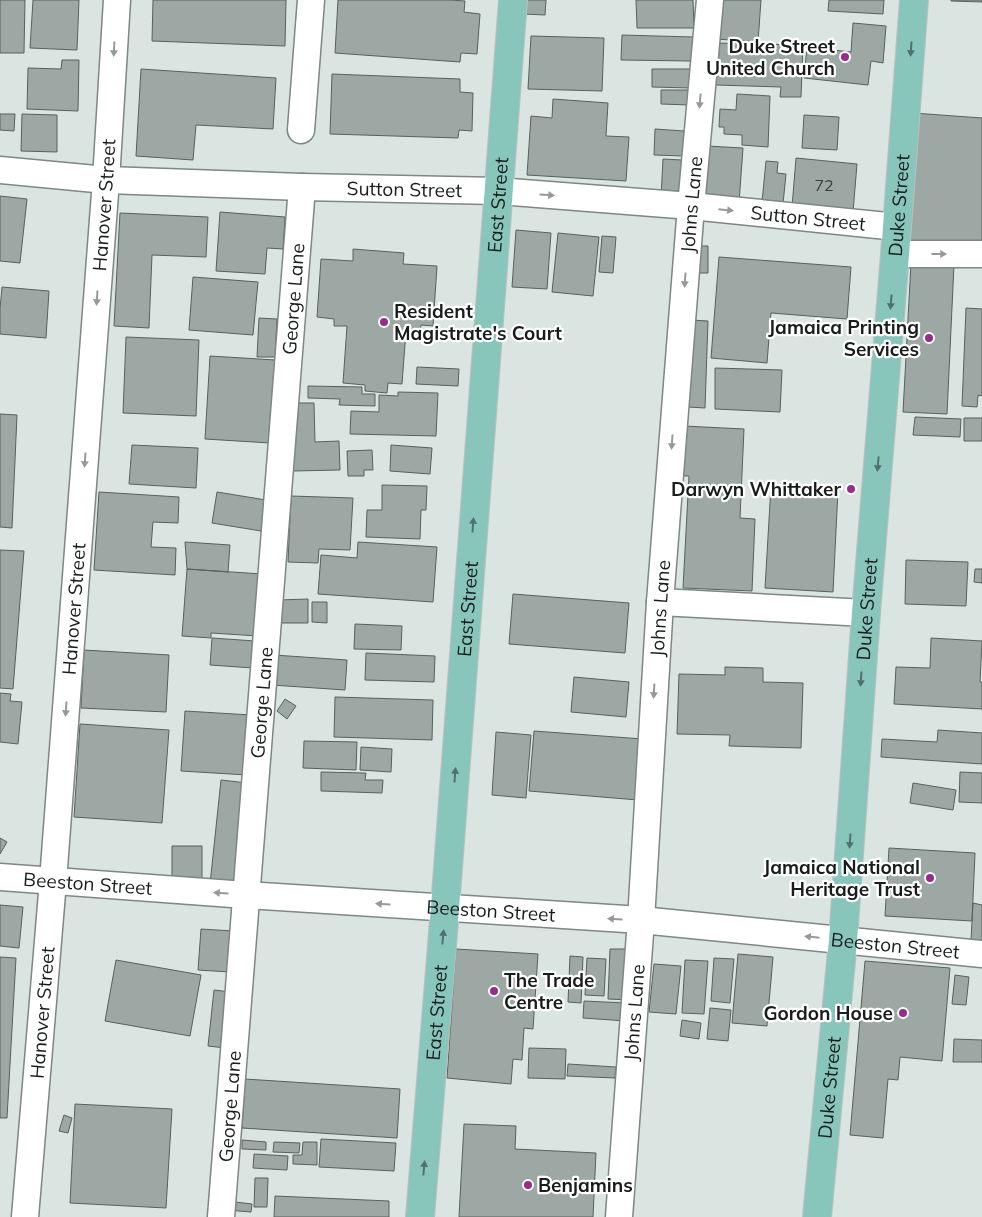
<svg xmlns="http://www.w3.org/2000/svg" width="982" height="1217" font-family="Mulish,sans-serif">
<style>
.building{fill:#9da7a4;stroke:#57605e}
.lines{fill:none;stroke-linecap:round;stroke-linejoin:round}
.minor-casing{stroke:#7d8785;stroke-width:29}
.major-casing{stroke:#bebfbf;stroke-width:30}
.minor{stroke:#fff;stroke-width:26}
.major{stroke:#88c6bc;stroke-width:28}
.oneway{fill:#979998}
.oneway2{fill:#50716c}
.poi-dot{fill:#952d90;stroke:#fff;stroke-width:2}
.labels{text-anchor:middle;stroke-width:4.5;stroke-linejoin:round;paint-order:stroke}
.number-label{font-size:16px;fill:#393f3d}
.poi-label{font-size:19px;font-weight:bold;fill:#181c1b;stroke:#fff;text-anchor:end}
.street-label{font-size:19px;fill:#181c1b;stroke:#fff}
</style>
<rect width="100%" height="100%" fill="#dae5e2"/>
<path class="building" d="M0,0H25L24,53H0Z
M33,0H79L77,50L30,48Z
M153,0H286L285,46L152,41Z
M338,0H450L465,1L464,12L480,14L477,54L461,53L460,62L335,53Z
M525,0H546L545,15L524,14Z
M636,0H693L694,28H637Z
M719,0H761L758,42L716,39Z
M829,0H884L883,14L828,11Z
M951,0H982V2L951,1Z
M853,23L886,26L883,63L871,61L868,85L804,78L807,47L851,52Z
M622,35L693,37L692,61L621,60Z
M531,36L604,38L602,91L528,89Z
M717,43L803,45L801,97H780L781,87L716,85Z
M62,60H79L78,111L27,109L28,68L61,69Z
M141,69L276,78L273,129L196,125L193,160L136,156Z
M652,69H692L691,88L652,87Z
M332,74L460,79V92L473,93L472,131L459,130L458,138L330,134Z
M661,90H690V105L661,104Z
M737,94L770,96L768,147L742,145V135L724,134V127H719L720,109L736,110Z
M553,99L608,103L606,136L629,137L626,181L527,175L531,116L552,118Z
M913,113L982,118V251L904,246Z
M0,114H15L14,131L0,130Z
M22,114L57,115V152L21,151Z
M804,115L839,117L837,150L802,148Z
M655,129L684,131L683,156L654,155Z
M708,146L743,148L739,203L704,200Z
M796,158L857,164L853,212L792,207Z
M663,159L682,160L681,198L661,197Z
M766,161L778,162L777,173L786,174L783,204L762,202Z
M0,196L27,199L20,263L0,261Z
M220,212L285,217L283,249L267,248L265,274L216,271Z
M120,213L208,217L206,257L152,255L149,328L114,326Z
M516,230L551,233L547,289L512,287Z
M558,233L599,237L593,296L552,292Z
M602,236L616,237L613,273L599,272Z
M697,246H708V273H697Z
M353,249L404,253L403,264L437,266L433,326L421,325L420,332L406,331L402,384L388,383L387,393L365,391V385L343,383L347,326H334V319L317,317L321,259L353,261Z
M719,257L851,267L847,319L771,313L767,363L711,358Z
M911,263L954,265L947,414L903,412Z
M193,277L258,282L253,335L189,330Z
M2,287L49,291L46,338L0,334V309Z
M966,308L982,309V396L978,395L977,407L962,406Z
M259,318L277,319L275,357H257Z
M691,320L708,321L705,408L688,407Z
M126,337L199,340L196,416L123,413Z
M210,356L275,360L270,443L205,439Z
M417,367L459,369L458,386L416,384Z
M715,368L782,370L780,412L715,409Z
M308,386L362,387V394H375V406L339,405L340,399L308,398Z
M398,392L438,393L436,436L350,434L351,411L379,412V395L398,396Z
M290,403H314L315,442L339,441L340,470L293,471Z
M0,414L17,415L12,528L0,527Z
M915,417L961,419L960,437L913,435Z
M964,418H982V441H964Z
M684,426L744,429L740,518L755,519L752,591L683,588L689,476H681Z
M132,445L198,448L196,488L129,484Z
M391,445L432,448L430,474L390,471Z
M372,450L373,470H364V476H348L347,451Z
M382,485L427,486L426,510H421L420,539L366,537L367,510H382Z
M771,486L838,490L833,592L765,588Z
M99,492L179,497L178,523L153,522L151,547L176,548L175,575L94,570Z
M217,492L266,500L261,531L212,523Z
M291,496L353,498L350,550L319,549L318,563L288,562Z
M185,542L230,545L228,572L187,569Z
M358,542L437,547L433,602L318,594L321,555L357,558Z
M0,550L24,551L13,689L0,688Z
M906,560L968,562L966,606L905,604Z
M187,569L262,574L258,636L211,633V638L182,636Z
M975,569H982V583L974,582Z
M513,594L629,603L625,653L509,644Z
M308,599V623H279V600Z
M312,602H327V623L312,622Z
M355,624L402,626L401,650L354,649Z
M212,638L255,641L253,668L210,665Z
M931,638L982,641L980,682H982V709L894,704L896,667L930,668Z
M84,650L169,655L166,712L81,708Z
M366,653L435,656L434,682L365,680Z
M274,655L347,660L345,690L272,685Z
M725,667L763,668V682L803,683L801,748L729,746L730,735L677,734L679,674L725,675Z
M574,677L629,682L626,717L571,712Z
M0,693L11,694L10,701L22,702L18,744L0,742Z
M335,697L433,700L432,740L334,737Z
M285,699L296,706L287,719L277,711Z
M185,711L251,715L247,775L181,771Z
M80,724L169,730L162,823L74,817Z
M938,730L982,733V764L881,757L882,739L937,742Z
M534,731L643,739L638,800L529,791Z
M496,732L531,735L526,798L492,795Z
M304,741L357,742L356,770L303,768Z
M361,747L392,749L391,772L360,770Z
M321,772L366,773L365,780H383L382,793L321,791Z
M960,772L982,773V803L959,802Z
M221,780L247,783L235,887L210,884Z
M913,783L956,790L953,810L910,803Z
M0,838L7,842L0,854Z
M172,846H202V881L172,880Z
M889,848L975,853L972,921L885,916Z
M973,903L982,905V941L971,940Z
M0,905L23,907L19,948L0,946Z
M201,929L233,931L230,972L198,970Z
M456,949L538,954L533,1029L524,1028L522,1060L513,1059L511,1084L447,1078Z
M610,949H632L630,1000L608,999Z
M738,954L773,957L767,1026L732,1023Z
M570,956L583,957L581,1003L568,1002Z
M0,957L16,958L7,1118H0Z
M587,958L606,959L604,996L585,995Z
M714,958L734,959L730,1003L711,1001Z
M116,960L201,975L190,1036L105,1021Z
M685,960L708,961L704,1014L682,1013Z
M865,961L950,968L942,1061L900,1057L898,1080L888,1079L883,1138L850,1135Z
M654,964L681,966L676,1014L649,1012Z
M955,975L969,977L966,1005L952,1004Z
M214,990L231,992L225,1048L208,1046Z
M584,1001L626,1003V1021L583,1018Z
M710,1008L731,1010L728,1041L707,1039Z
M682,1020L701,1023L699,1039L680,1036Z
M954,1039L982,1040V1062H953Z
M529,1048L566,1049L565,1079L528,1078Z
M568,1064L616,1067L615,1078L567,1076Z
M245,1079L400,1089L397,1138L242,1128Z
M75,1104L172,1109L166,1208L70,1203Z
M64,1115L72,1118L68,1133L59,1131Z
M464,1124L516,1126L515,1149L596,1153L593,1217H459Z
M321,1139L396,1143L394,1171L319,1167Z
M242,1140L266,1142V1150L242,1149Z
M274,1142L300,1143L299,1153L273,1152Z
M303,1142H317V1165L293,1164V1155H302Z
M254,1154L288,1156L287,1170L253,1168Z
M255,1178H268L267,1207H254Z
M275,1196L389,1201V1217H274Z
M227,1201L252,1204L251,1212L226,1210Z"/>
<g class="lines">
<g class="minor-casing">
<g id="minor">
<path d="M301,130L311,0"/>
<path id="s1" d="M0,170L106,180L302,187L498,191L691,206L897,227"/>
<path d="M895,254H982"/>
<path d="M660,602L866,613"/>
<path id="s2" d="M0,877L246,895L641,920L982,954"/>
<path id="s3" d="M25,1217L53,881L106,180L117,0"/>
<path id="s4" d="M221,1217L302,187"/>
<path id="s5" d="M619,1217L641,920L660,602L691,206L710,0"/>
</g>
</g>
<g class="major-casing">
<g id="major">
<path id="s6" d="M420,1217L445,908L513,0"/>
<path id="s7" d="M817,1217L843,940L866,613L895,254L914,0"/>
</g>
</g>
<use href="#minor" class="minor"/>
<use href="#major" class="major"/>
</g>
<defs><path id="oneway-solid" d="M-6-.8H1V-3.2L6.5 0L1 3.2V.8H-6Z" transform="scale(1.25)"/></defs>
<g class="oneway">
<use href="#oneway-solid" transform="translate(114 49) rotate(93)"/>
<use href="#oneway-solid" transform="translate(700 101) rotate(95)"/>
<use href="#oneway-solid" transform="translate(547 195) rotate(4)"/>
<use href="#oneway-solid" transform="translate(726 210) rotate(6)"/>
<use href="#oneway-solid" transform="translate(939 254)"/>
<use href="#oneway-solid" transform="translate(685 280) rotate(94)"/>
<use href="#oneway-solid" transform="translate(97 298) rotate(94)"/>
<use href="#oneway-solid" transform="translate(672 442) rotate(94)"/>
<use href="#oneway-solid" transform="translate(85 460) rotate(94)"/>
<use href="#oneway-solid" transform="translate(654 691) rotate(93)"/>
<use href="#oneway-solid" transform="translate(66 709) rotate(94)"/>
<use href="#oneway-solid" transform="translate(221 893) rotate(-176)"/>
<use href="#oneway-solid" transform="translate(383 904) rotate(-176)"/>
<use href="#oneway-solid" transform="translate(615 919) rotate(-176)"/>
<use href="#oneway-solid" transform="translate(812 937) rotate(-174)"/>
</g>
<g class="oneway2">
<use href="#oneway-solid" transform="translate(911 49) rotate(94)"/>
<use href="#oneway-solid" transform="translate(891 302) rotate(95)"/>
<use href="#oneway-solid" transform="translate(878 464) rotate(95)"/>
<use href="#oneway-solid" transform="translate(473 525) rotate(-86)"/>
<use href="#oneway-solid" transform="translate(861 679) rotate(94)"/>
<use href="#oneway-solid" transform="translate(455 775) rotate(-86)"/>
<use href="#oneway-solid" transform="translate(850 841) rotate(94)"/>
<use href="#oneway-solid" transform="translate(443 937) rotate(-85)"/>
<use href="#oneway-solid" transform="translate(424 1168) rotate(-85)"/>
</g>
<g class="poi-dot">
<circle cx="845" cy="57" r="5"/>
<circle cx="384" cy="322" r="5"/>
<circle cx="929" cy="338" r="5"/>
<circle cx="851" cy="489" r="5"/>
<circle cx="930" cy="878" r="5"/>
<circle cx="494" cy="991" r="5"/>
<circle cx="903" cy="1013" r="5"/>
<circle cx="528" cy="1185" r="5"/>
</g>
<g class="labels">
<g class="number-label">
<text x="824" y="191">72</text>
</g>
<g class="poi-label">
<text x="835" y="53">Duke Street<tspan x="835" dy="22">United Church</tspan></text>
<text x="394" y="318" text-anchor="start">Resident<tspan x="394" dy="22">Magistrate's Court</tspan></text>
<text x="919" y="334">Jamaica Printing<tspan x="919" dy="22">Services</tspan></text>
<text x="841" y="496">Darwyn Whittaker</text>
<text x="920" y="874">Jamaica National<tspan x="920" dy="22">Heritage Trust</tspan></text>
<text x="504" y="987" text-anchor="start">The Trade<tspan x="504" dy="22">Centre</tspan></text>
<text x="893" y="1020">Gordon House</text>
<text x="538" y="1192" text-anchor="start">Benjamins</text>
</g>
<g class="street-label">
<text dy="7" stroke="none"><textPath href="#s1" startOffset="405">Sutton Street</textPath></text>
<text dy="7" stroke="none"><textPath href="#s5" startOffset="1015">Johns Lane</textPath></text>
<text dy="7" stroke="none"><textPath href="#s3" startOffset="1015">Hanover Street</textPath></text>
<text dy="7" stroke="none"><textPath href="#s6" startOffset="1015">East Street</textPath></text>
<text dy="7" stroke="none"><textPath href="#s7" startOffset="1015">Duke Street</textPath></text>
<text dy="7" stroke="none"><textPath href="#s1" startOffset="810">Sutton Street</textPath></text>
<text dy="7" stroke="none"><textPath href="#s4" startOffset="921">George Lane</textPath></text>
<text dy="7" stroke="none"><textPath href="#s5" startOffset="610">Johns Lane</textPath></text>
<text dy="7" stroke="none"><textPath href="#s3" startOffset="610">Hanover Street</textPath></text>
<text dy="7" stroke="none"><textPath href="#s6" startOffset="610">East Street</textPath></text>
<text dy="7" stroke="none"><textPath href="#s7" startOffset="610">Duke Street</textPath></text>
<text dy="7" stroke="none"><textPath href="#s4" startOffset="516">George Lane</textPath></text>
<text dy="7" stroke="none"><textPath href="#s2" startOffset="88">Beeston Street</textPath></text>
<text dy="7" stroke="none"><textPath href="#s2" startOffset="492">Beeston Street</textPath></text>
<text dy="7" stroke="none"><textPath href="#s2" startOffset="898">Beeston Street</textPath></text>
<text dy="7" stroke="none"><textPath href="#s3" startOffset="205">Hanover Street</textPath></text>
<text dy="7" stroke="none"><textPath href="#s6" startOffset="205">East Street</textPath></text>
<text dy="7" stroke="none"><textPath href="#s5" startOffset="205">Johns Lane</textPath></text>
<text dy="7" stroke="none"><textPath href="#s7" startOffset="130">Duke Street</textPath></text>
<text dy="7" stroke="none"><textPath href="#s4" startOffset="111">George Lane</textPath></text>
</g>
</g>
</svg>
